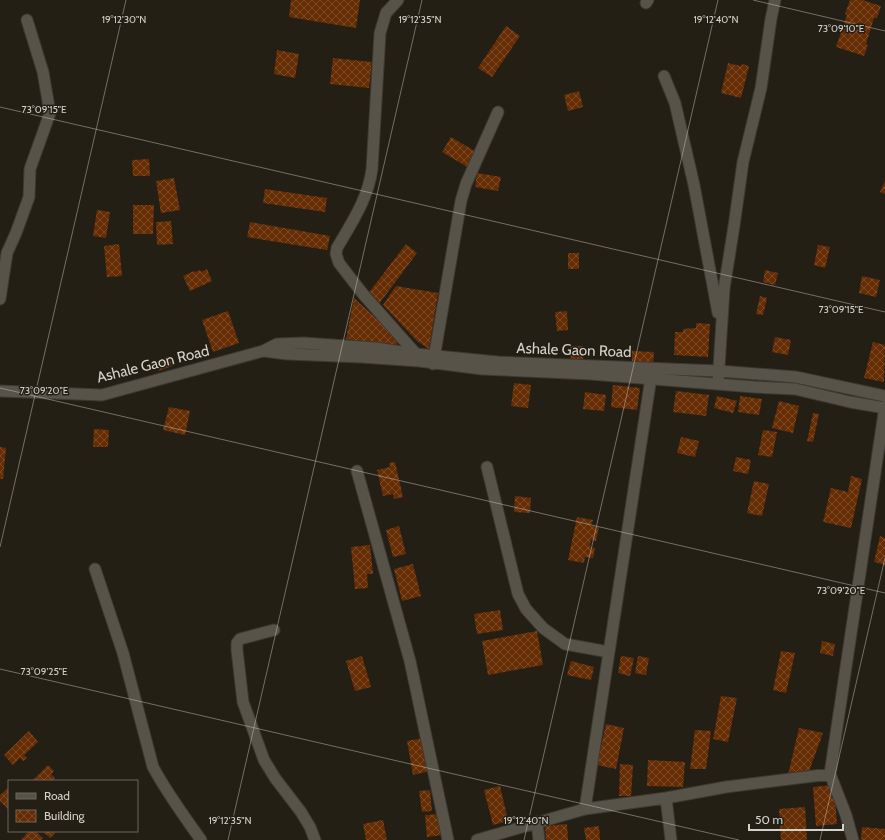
<svg xmlns="http://www.w3.org/2000/svg" width="885" height="840" font-family="Cabin,sans-serif">
<style>
.building{fill:url(#building-cross-hatch)}
.lines{fill:none;stroke-linecap:round;stroke-linejoin:round}
.minor-casing{stroke:#3c3933;stroke-width:13}
.tertiary-casing{stroke:#3c3933;stroke-width:13}
.minor{stroke:#575348;stroke-width:11}
.tertiary{stroke:#575348;stroke-width:11}
.ticks{fill:none;stroke:#d4d1cb;stroke-width:1;stroke-opacity:0.45}
.labels{text-anchor:middle;stroke-width:3;stroke-linejoin:round;paint-order:stroke}
.street-label{font-size:15px;fill:#d4d1cb;stroke:#231f15}
.ticks-label{font-size:10px;text-anchor:middle;fill:#d4d1cb;stroke:#231f15;stroke-width:3;stroke-linejoin:round;paint-order:stroke}
</style>
<defs>
<pattern id="building-cross-hatch" width="8" height="8" patternUnits="userSpaceOnUse"><rect width="8" height="8" fill="#662c03"/><path d="M0 0l8 8M0 8l8-8" fill="none" stroke="#7b4a26"/></pattern>
</defs>
<rect width="100%" height="100%" fill="#231f15"/>
<path class="building" d="M291,0H360L356,28L289,17Z
M850,0H862L881,6L877,18H874L866,44L868,45L864,56L836,47L847,15L845,14Z
M506,26L520,36L492,77L478,68Z
M277,50L299,54L295,78L274,74Z
M333,58L372,62L369,88L330,84Z
M728,63L741,66L742,64L749,66L741,98L721,93Z
M579,91L583,107L568,111L564,95Z
M451,137L478,153L469,168L442,152Z
M149,159L150,176H133L132,160Z
M477,173L501,177L498,191L475,187Z
M174,178L180,210L161,213L156,181Z
M885,181V194L880,192Z
M265,189L327,198L325,212L263,203Z
M133,205H154L153,234H133Z
M97,210L110,212L106,238L93,236Z
M171,221L173,244L157,245L156,222Z
M250,222L330,236L327,250L247,237Z
M119,244L122,276L107,277L104,246Z
M406,244L417,253L379,304L367,295Z
M818,245L830,247L825,268L814,265Z
M568,253H579V269H568Z
M207,269L212,281L190,291L183,276L194,271L195,272L200,270L201,272Z
M765,270L778,273L775,285L763,282Z
M862,276L880,280L876,297L859,293Z
M396,286L438,293L429,349L417,341L383,305Z
M760,296L767,298L763,315L756,314Z
M354,298L398,339L396,349L346,339Z
M228,311L239,343L213,352L202,320Z
M567,311L568,330L557,331L555,312Z
M696,323L710,324L708,357L674,355L675,332H683V329L696,328Z
M775,337L791,340L788,355L772,352Z
M873,342L885,345L884,382L864,378Z
M570,346H583V363H571Z
M632,351L654,352L653,366L632,365Z
M169,356L172,366L159,371L156,361Z
M514,383L531,385L528,408L511,406Z
M613,385L640,388L637,410L611,407Z
M676,391L709,395L706,416L673,412Z
M585,392L606,395L604,411L583,409Z
M717,396L737,401L733,413L714,408Z
M740,396L762,399L759,415L738,412Z
M779,401L799,406L793,433L772,428Z
M169,407L190,411L185,435L163,430Z
M813,413L819,414L813,442L807,441Z
M94,429L109,430L108,447H93Z
M763,430L777,432L772,457L758,455Z
M681,437L699,441L695,457L677,453Z
M0,447L6,448L3,479H0Z
M736,457L751,460L748,474L733,471Z
M395,462L403,497L394,499L393,494L383,496L377,470L390,467L389,463Z
M851,476L862,479L851,528L823,522L831,488L848,492Z
M754,481L769,484L762,516L747,513Z
M515,496L531,498L530,513L514,512Z
M577,517L593,520L591,526L599,527L596,541L591,540L590,547L595,548L593,558L585,557L584,563L568,560Z
M399,526L406,554L393,557L386,530Z
M880,536L885,538V565L874,562Z
M370,545L373,574H367L368,588L355,589L351,547Z
M413,564L421,596L402,601L394,569Z
M500,610L503,630L477,634L474,614Z
M537,631L543,665L488,675L482,641Z
M822,641L835,644L833,656L820,653Z
M781,651L795,653L786,693L773,690Z
M362,656L371,687L355,691L346,661Z
M621,656L634,658L630,676L618,673Z
M638,656L649,658L646,675L635,673Z
M571,661L594,667L591,680L567,675Z
M721,696L737,698L728,742L713,739Z
M606,724L624,728L616,769L597,765Z
M799,728L823,733L808,774L788,775Z
M695,730L711,731L706,769H690Z
M29,731L38,742L24,755L27,758L23,761L20,758L13,765L4,755Z
M423,738L430,771L413,775L407,741Z
M648,760L685,762L683,787L647,786Z
M620,764L633,765L631,796H619Z
M48,765L54,771L51,774L55,778L52,781H32Z
M834,785L837,824L816,826L813,787Z
M500,786L508,821L493,825L484,790Z
M9,787V810L0,801V795Z
M430,790L432,811L422,812L419,791Z
M805,807L807,840H781L779,809Z
M440,814L442,835L427,837L425,815Z
M383,820L387,840H366L363,824Z
M567,824L568,840H546L545,826Z
M599,826L600,840H586L584,828Z
M862,827L885,829V840H861Z
M29,831H35L43,838L41,840H21Z
M42,831H53L55,833L50,838Z"/>
<g class="lines">
<g class="minor-casing">
<path id="minor" d="M398,0L386,13L380,33L372,169C368,199 352,222 337,248L336,254L339,263L363,294L416,354L418,359
M646,3L648,0
M664,76L675,103L694,185L718,313
M0,299L7,253L16,233L29,197L30,169L50,113L43,72L27,20
M433,364L461,201L466,184L498,112
M652,371L585,809L666,798L671,840
M718,383L724,289L734,226L743,162L761,88L771,19L775,0
M487,467L518,594L526,609L543,628L565,644L609,652
M357,471L410,661L448,840
M95,569L123,653L153,767C167,793 184,816 201,840
M274,630L240,639L237,643V650L243,702L264,760L275,778L301,812L310,827L315,840
M830,774L846,815L853,840
M666,798L726,787L830,774L885,406
M537,822L539,840
M477,840L585,809"/>
</g>
<g class="tertiary-casing">
<path id="tertiary" d="M263,351L287,354L361,357L419,361L482,369L590,374L754,387L795,389L850,402L885,408
M0,391L102,395L263,351L277,344L304,343L375,348L416,354L498,362L719,371L796,377L885,396"/>
</g>
<use href="#minor" class="minor"/>
<use href="#tertiary" class="tertiary"/>
</g>
<path class="ticks" d="M753,0L885,31M0,107L885,312M0,388L885,593M0,547L126,0M0,669L739,840M228,840L422,0M524,840L718,0M820,840L885,558"/>
<g class="labels">
<g class="street-label">
<text transform="translate(574 350) rotate(2)" y="5">Ashale Gaon Road</text>
<text transform="translate(153 364) rotate(-14)" y="5">Ashale Gaon Road</text>
</g>
</g>
<g class="ticks-label">
<text x="124" y="23">19°12'30"N</text>
<text x="420" y="23">19°12'35"N</text>
<text x="716" y="23">19°12'40"N</text>
<text x="841" y="32">73°09'10"E</text>
<text x="44" y="113">73°09'15"E</text>
<text x="841" y="313">73°09'15"E</text>
<text x="44" y="394">73°09'20"E</text>
<text x="841" y="594">73°09'20"E</text>
<text x="44" y="675">73°09'25"E</text>
<text x="230" y="824">19°12'35"N</text>
<text x="526" y="824">19°12'40"N</text>
</g>
<rect x="8" y="780" width="130" height="52" fill="#231f15" stroke="#6a665e"/>
<rect x="16" y="793" width="20" height="6" fill="#575348" stroke="#6a665e"/>
<text x="44" y="800" font-size="12" fill="#d4d1cb">Road</text>
<rect x="16" y="810" width="20" height="12" fill="url(#building-cross-hatch)" stroke="#6a665e"/>
<text x="44" y="820" font-size="12" fill="#d4d1cb">Building</text>
<path d="M749 824v6h94v-6" fill="none" stroke="#d4d1cb" stroke-width="2"/>
<text x="755" y="824" font-size="12" fill="#d4d1cb" stroke="#231f15" stroke-width="3" paint-order="stroke">50 m</text>
</svg>
